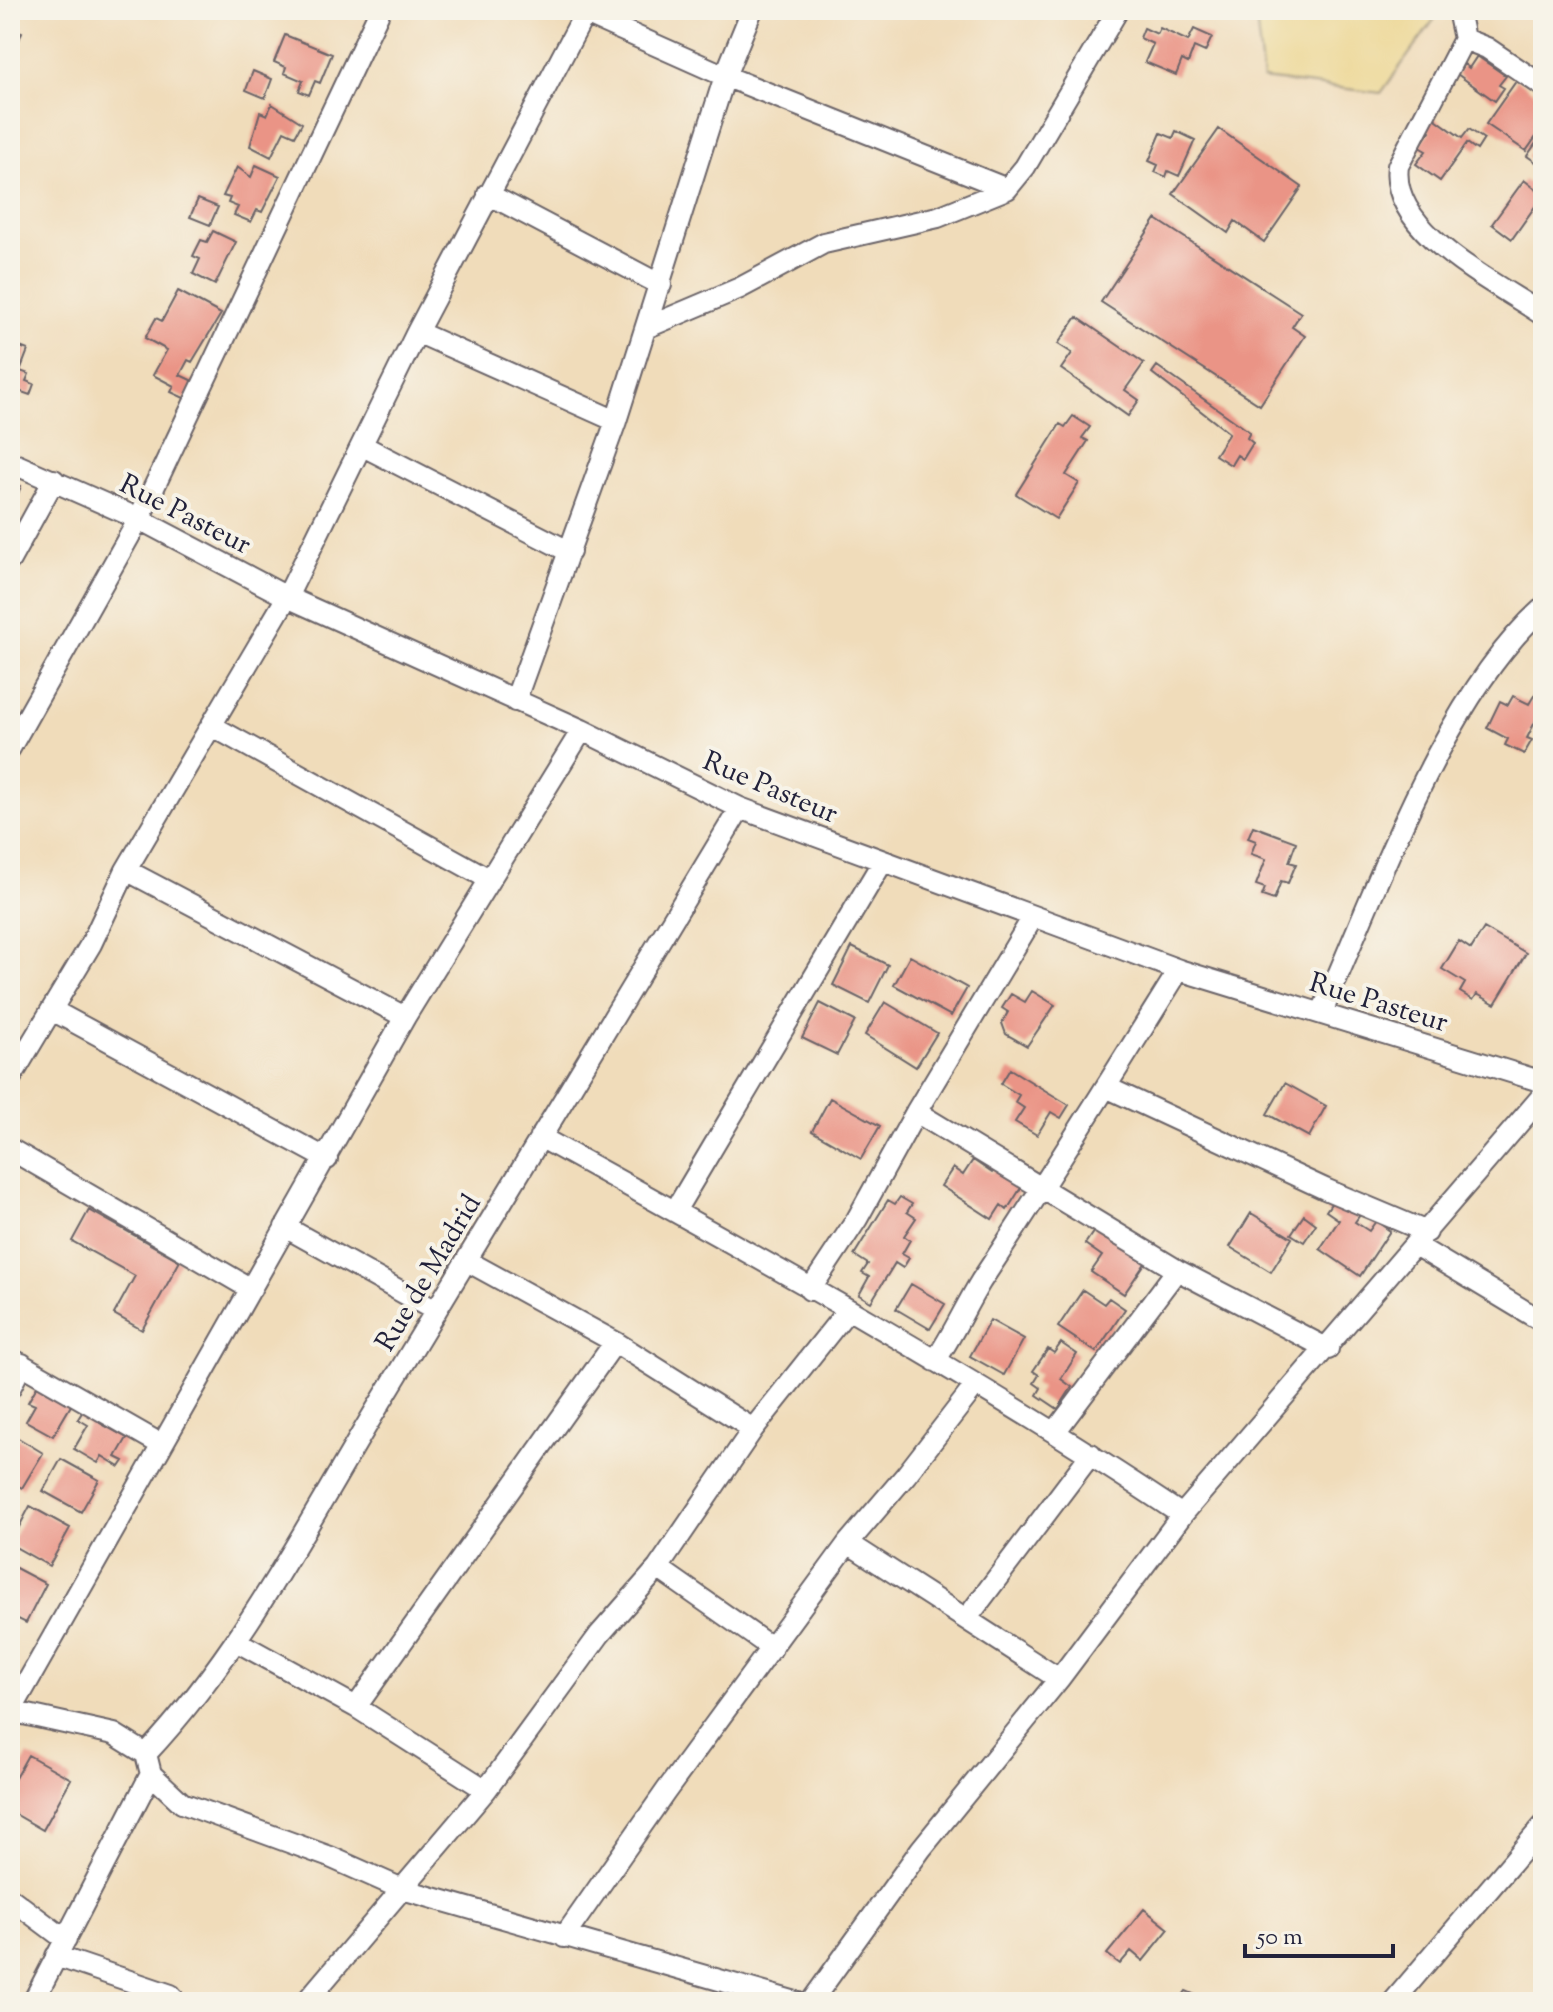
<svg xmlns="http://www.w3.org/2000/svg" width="1553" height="2012" font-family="'Sorts Mill Goudy',serif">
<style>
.sand{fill:#eeda9e;stroke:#887e6c;stroke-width:2}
.building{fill:#ea9486}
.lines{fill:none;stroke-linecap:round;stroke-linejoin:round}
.minor-casing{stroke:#6a6367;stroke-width:24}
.minor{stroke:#fff;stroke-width:20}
.labels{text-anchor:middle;stroke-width:8;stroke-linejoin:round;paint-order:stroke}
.street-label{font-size:28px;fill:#22223b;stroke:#f7f3e8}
</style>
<rect width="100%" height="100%" fill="#f7f3e8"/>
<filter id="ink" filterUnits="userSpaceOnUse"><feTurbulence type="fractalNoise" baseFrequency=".0125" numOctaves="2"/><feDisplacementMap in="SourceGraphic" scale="16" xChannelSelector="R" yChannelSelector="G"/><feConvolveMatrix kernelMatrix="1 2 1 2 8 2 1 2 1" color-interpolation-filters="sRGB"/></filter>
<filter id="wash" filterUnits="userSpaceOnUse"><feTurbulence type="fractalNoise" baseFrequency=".006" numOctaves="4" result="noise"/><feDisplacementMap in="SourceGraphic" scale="32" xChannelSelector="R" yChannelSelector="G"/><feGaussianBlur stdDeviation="1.8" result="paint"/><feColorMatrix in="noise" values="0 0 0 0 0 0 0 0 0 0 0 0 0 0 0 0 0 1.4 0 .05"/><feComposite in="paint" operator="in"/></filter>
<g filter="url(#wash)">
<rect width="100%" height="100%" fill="#f0dcba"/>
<path class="sand" d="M1255,10H1441L1381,93L1263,79Z"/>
<g id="blocks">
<path class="building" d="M10,21L15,24L13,29L22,32L15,51L10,49Z
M1144,28L1157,34L1160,28L1188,41L1194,29L1212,37L1205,52L1194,47L1188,63L1182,60L1176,75L1145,62L1153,44L1140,38Z
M285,35L332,54L320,83L315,81L309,95L299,91L303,81L284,73L286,67L274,62Z
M1477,56L1506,76L1499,85L1504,88L1495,101L1457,74L1464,64L1469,68Z
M253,71L272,79L265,98L246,90Z
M1517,80L1543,98V127L1526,151L1486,124Z
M272,104L302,123L295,136L284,131L271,157L250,146L260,112L267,115Z
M1433,117L1462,138L1469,129L1484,139L1477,150L1467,143L1440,181L1416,164L1426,151L1419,147L1430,131L1425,128Z
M1219,129L1302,187L1264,242L1235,221L1228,233L1173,194Z
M1176,131L1195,140L1179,176L1168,171L1166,177L1155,172L1158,165L1149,161L1161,133L1173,138Z
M1543,133V167L1527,156Z
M256,165L280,176L262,212L257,210L251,222L234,215L238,207L228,203L230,198L223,196L237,167L251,177Z
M1524,180L1543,195L1512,239L1492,224Z
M198,199L218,207L210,225L190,217Z
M1156,219L1301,313L1292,327L1305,336L1260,405L1101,302Z
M213,231L236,242L215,285L193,274L200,259L193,256L201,240L207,242Z
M178,291L221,314L192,362L188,360L180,375L195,382L186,399L171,392L174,386L153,375L167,350L145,338L156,318L162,321Z
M1077,317L1144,363L1125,390L1139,400L1128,416L1061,369L1072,353L1058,344Z
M12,344L28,350L20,371L29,374L26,381L34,384L30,395L19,391L14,404L10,403Z
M1157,366L1250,432L1247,438L1253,443L1243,459L1237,455L1231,465L1215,455L1229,433L1152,373Z
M1073,416L1090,427L1082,438L1088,441L1066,475L1079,483L1056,519L1016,494L1060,424L1065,427Z
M11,482L21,486L10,514V484Z
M1535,694L1543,698V713L1540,712L1527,738L1532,740L1524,754L1505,745L1508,739L1487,728L1500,701L1508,705L1513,696L1529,704Z
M1253,826L1296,842L1289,862L1296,864L1288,883L1281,881L1274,900L1262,896L1265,888L1256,885L1266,859L1251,854L1256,841L1248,838Z
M1484,928L1526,953L1495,1004L1477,994L1473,1000L1460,992L1465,983L1442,969L1459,941L1471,949Z
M852,947L888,965L869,1003L833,985Z
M910,956L967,988L951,1016L894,985Z
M1032,991L1055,1005L1027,1046L1006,1034L1002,1023L1008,1012L1002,1008L1011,994L1025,1002Z
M885,1002L937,1033L916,1067L865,1035Z
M820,1003L855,1021L837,1055L802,1038Z
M1010,1069L1069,1105L1061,1118L1051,1112L1037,1135L1015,1122L1024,1108L1015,1102L1019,1095L1001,1084Z
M1285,1083L1326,1106L1309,1137L1267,1114Z
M830,1098L880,1126L861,1159L812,1131Z
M973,1160L992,1173L998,1165L1024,1183L1007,1210L1001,1205L992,1219L941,1186L953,1168L963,1175Z
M1337,1195L1362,1212L1355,1222L1369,1231L1376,1221L1390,1231L1360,1276L1320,1249L1339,1220L1326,1211Z
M900,1197L912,1204L907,1212L916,1218L904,1236L910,1240L902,1254L909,1258L903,1268L895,1263L871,1302L859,1295L869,1277L862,1273L868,1264L854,1255L888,1200L895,1204Z
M89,1210L180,1261L142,1330L114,1314L135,1276L72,1241Z
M1251,1213L1292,1238L1271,1272L1230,1247Z
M1304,1215L1316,1224L1304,1242L1291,1234Z
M1098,1225L1148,1259L1124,1294L1091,1272L1102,1256L1085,1244Z
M911,1284L945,1304L930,1329L896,1309Z
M1083,1290L1104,1304L1109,1298L1125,1309L1096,1352L1058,1327Z
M990,1320L1024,1339L1004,1375L970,1356Z
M1061,1343L1077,1354L1061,1379L1072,1387L1058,1409L1037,1395L1041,1388L1034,1383L1039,1375L1033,1371L1048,1349L1054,1353Z
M39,1383L73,1402L53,1436L26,1421L35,1405L28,1402Z
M86,1406L104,1416L100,1423L127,1438L116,1457L124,1461L120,1467L102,1456L98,1463L74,1449L88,1425L78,1419Z
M10,1433L43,1453L22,1488L10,1481Z
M61,1459L99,1480L81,1512L43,1491Z
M30,1506L70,1528L49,1566L10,1544Z
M10,1565L46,1584L26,1623L10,1615Z
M28,1755L71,1779L43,1830L10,1811V1787Z
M1144,1909L1169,1929L1143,1961L1131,1951L1120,1964L1107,1954Z
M1186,1991L1211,2002H1178Z"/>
</g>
</g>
<g filter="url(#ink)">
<use href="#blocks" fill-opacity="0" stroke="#6a6367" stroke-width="2"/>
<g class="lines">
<g class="minor-casing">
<path id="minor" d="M577,10L725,76L1007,189
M1458,10L1464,39L1487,48L1543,86
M1464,39L1398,166C1389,232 1495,282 1543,315
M488,194L661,285
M648,327L740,288L824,243L938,217L1007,189L1025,167L1118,10
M417,332L616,421
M363,446L570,552
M10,462L139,519L287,597L582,730L740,808L1179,970L1543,1082
M10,560L54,480
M515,701L616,421L725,76L752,10
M212,726L489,879
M10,748L139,519L380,10
M126,870L405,1017
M52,1010L327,1159
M1322,1012C1377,889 1443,697 1543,608
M10,1079L91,944L126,870L287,597L417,332L584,15
M1106,1087L1325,1189L1427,1232
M916,1112L1177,1270L1328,1349
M540,1137C756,1256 978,1378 1182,1515
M10,1149L251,1289
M675,1211L883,861
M285,1227L436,1311
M1415,1245L1543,1322
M469,1262L615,1342L753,1429
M810,1290L857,1219L916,1112L1033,917
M10,1358L162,1445
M935,1361C953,1335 965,1307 981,1281C1049,1179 1114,1074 1179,970
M10,1388L22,1364
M1055,1432L1177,1270
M848,1543L1059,1679
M658,1568L772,1648
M967,1618L1091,1454
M236,1641L356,1707L486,1790
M356,1707L615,1342
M10,1711L114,1734L146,1754L151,1774L182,1803L330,1857L402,1889L796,2002
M11,1711L405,1017L582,730
M146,1754C241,1653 306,1526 377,1408C499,1208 619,1008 740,808
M10,1898L66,1940
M564,1937L666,1791L848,1543L906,1475L975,1386
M56,1956L171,1995L175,2002
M33,2002L151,1774
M306,2002L486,1790L600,1634L658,1568L753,1429L847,1311
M811,2002L921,1849L1059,1679L1182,1515L1543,1095
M1393,2002L1543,1826"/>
</g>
<use href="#minor" class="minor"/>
</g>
</g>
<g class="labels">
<g class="street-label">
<text transform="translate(186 513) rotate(27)" y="10">Rue Pasteur</text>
<text transform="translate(771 786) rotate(23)" y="10">Rue Pasteur</text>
<text transform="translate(1379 1001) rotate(17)" y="10">Rue Pasteur</text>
<text transform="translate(427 1272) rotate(-59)" y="10">Rue de Madrid</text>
</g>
</g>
<rect width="1553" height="2012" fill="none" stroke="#f7f3e8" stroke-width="40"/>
<path d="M1245 1944v12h148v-12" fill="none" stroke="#22223b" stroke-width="4"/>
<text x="1257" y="1944" font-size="24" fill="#22223b" stroke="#f7f3e8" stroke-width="6" paint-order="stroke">50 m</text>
</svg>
